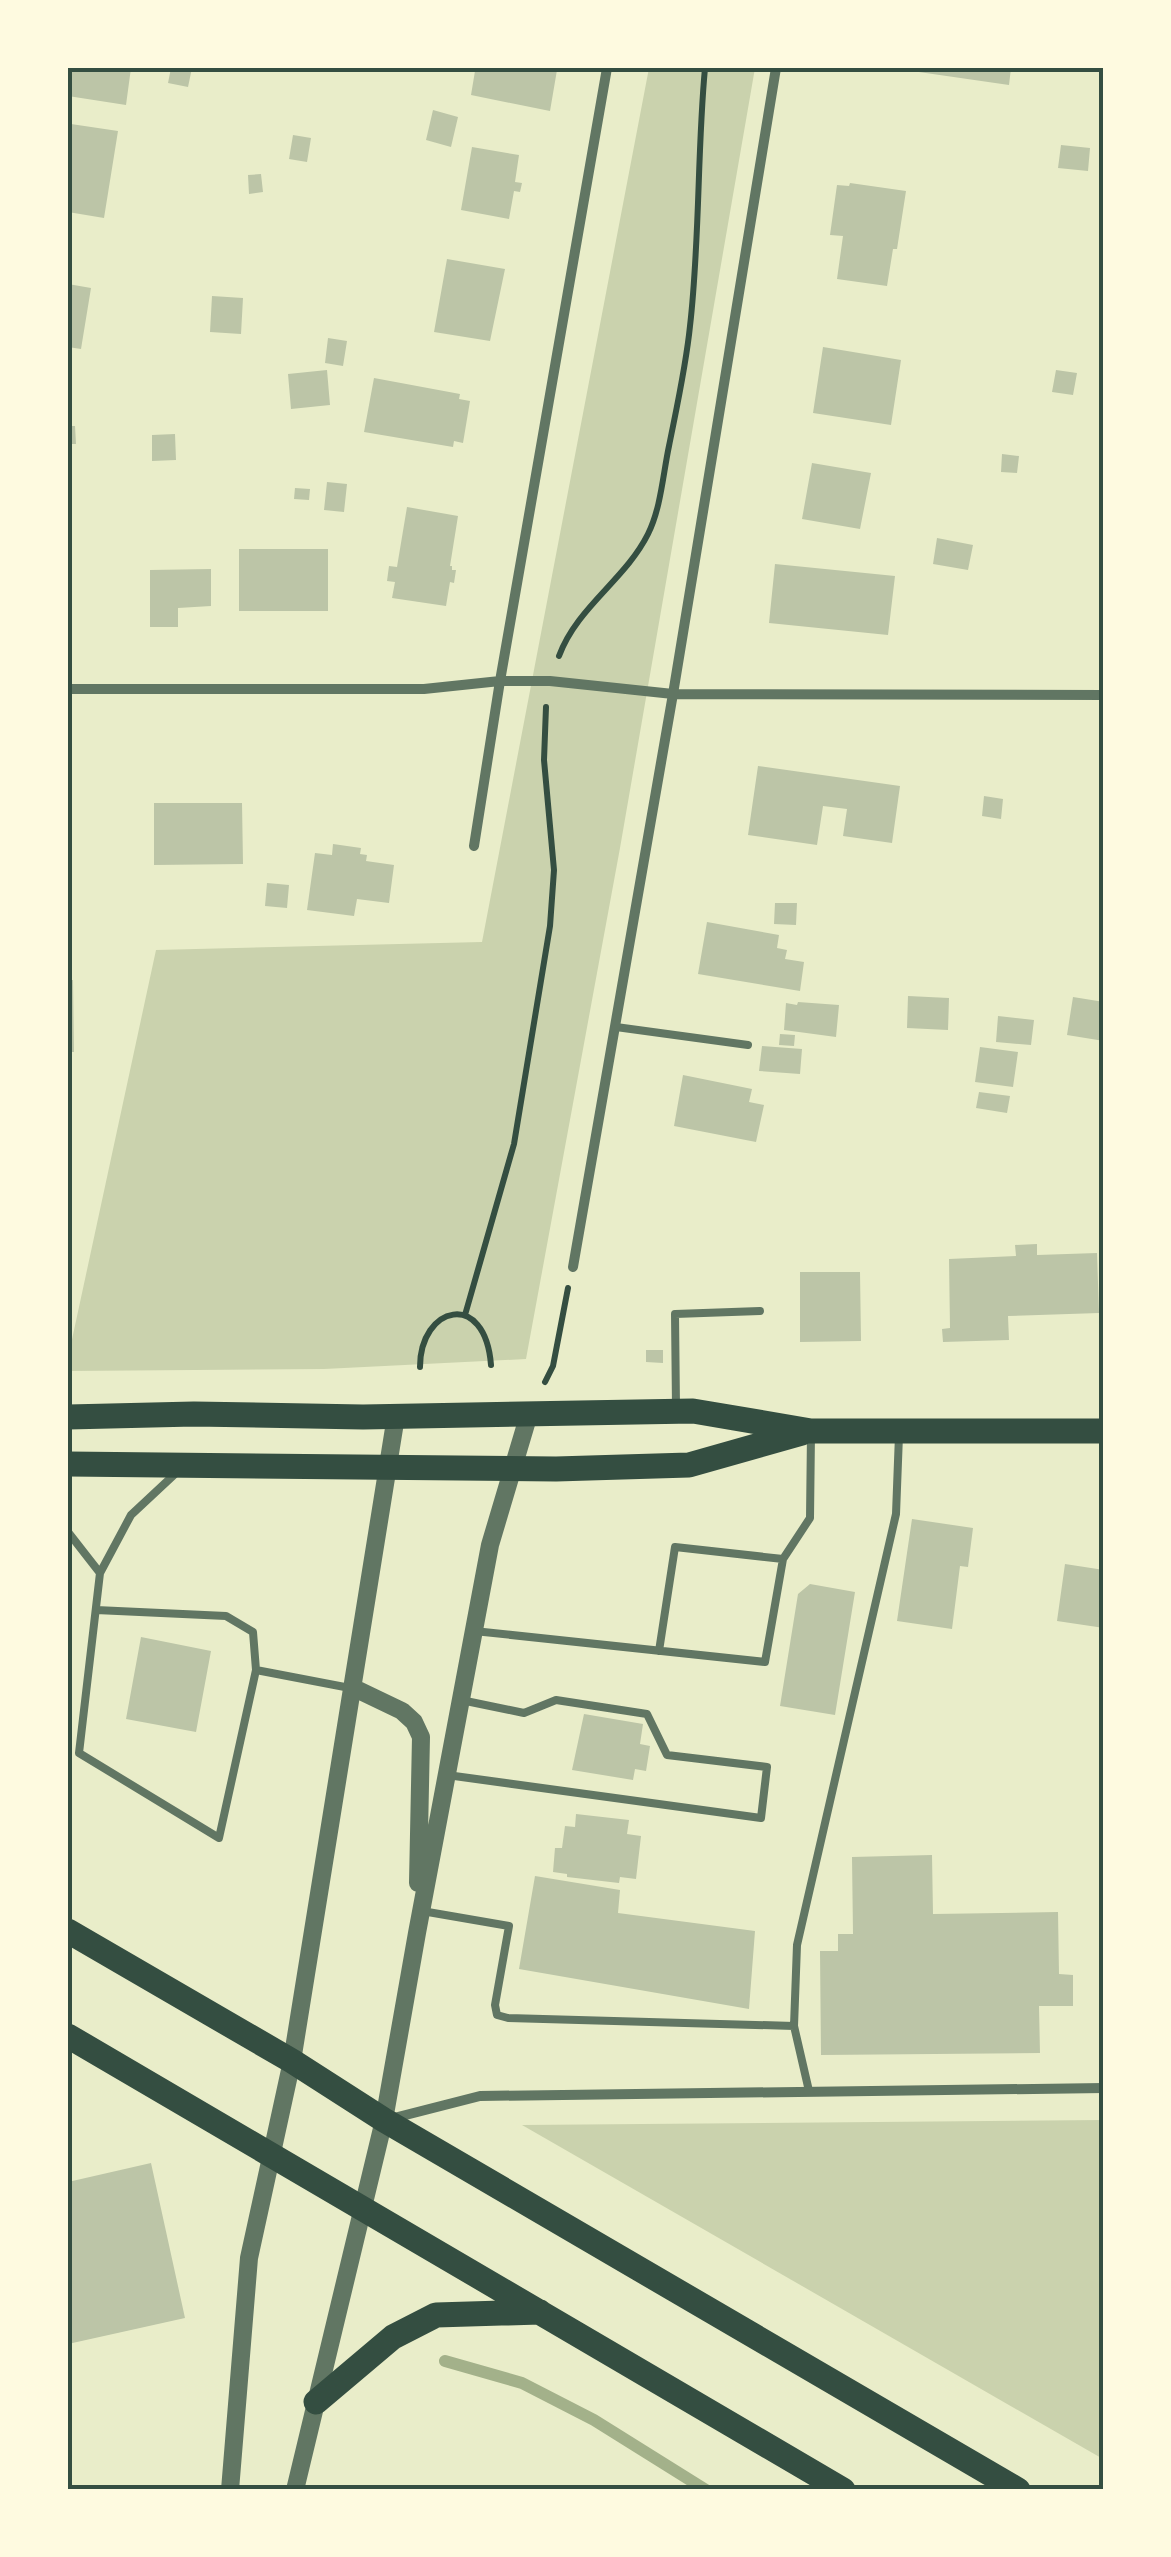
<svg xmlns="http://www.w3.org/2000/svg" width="1171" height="2557" font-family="Roboto,sans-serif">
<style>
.green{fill:#cad2ad}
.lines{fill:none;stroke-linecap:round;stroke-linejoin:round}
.stream{stroke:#a3b18a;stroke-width:12}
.building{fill:#bcc5a7}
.path{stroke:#344e41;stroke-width:6}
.service{stroke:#617663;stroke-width:8}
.minor{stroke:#617663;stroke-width:10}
.tertiary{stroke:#617663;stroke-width:18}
.primary{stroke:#344e41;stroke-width:25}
.neatline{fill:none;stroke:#344e41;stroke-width:4}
</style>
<rect width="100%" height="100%" fill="#e9edc9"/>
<path class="green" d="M649,68H755L620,848L526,1359L324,1369L68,1371V1358L156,950L482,942Z
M1103,2120V2459L522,2125Z"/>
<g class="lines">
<path class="stream" d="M445,2361L522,2383L594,2420L706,2490"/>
</g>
<path class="building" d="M68,68H131L126,105L68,96Z
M171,68H192L188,87L168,83Z
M466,68H541L557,70L550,111L471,95L475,71L466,70Z
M906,68H1011L1009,85L905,70Z
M433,110L458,117L451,147L426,140Z
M71,124L118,131L104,218L68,212V148Z
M293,135L311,138L307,162L289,159Z
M1061,145L1090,148L1088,171L1058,168Z
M472,147L519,155L515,182L522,183L520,192L514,191L509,219L461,210Z
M261,174L263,192L249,194L248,175Z
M850,183L906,191L897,249H893L887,286L837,279L843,236L830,235L837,185L849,186Z
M447,259L505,269L490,341L434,332Z
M68,284L91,288L81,349L68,347Z
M212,296L243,298L241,334L210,332Z
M328,338L347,341L343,366L325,363Z
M823,347L901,360L891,425L813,413Z
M327,370L330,405L291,409L288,374Z
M1056,370L1077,373L1073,395L1052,392Z
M374,378L460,394L459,399L470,401L463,443L454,441L453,447L364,432Z
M68,426H75L76,444H68Z
M175,434L176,460L152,461V435Z
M1002,454L1019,456L1017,473L1001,472Z
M812,463L871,473L860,529L802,519Z
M327,482L347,484L344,512L324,510Z
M295,488L310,489L309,500L294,499Z
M407,507L458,516L450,566H452V570H456L454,583L450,582L446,606L392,598L395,582L387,581L389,566L397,567Z
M937,538L973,545L968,570L933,564Z
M239,549H328V611H239Z
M775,564L895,576L888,635L769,623Z
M211,569V606L178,608V627H150V570Z
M758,766L900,786L892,843L843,836L847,809L823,806L817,845L748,835Z
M984,796L1003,799L1001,819L982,816Z
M154,803H242L243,864L154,865Z
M333,844L361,848L360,854L367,855L366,861L394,865L389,903L357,899L354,916L307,910L315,853L332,855Z
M267,883L289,885L287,908L265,906Z
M775,903H797L796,925L774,924Z
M707,922L779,935L777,948L787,950L785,959L804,962L800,991L698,974Z
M68,980H73L74,1052H68Z
M908,996L949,998L948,1030L907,1028Z
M1073,997L1104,1002V1041L1067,1035Z
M798,1002L839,1005L836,1037L784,1030L786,1003L797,1005Z
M998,1016L1034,1020L1031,1045L996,1042Z
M780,1034L795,1035L794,1046L779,1045Z
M762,1046L802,1049L800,1074L759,1071Z
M980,1047L1018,1052L1013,1087L975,1082Z
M683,1075L752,1089L749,1102L764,1105L756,1142L674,1126Z
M979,1092L1010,1096L1007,1113L976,1108Z
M1037,1244V1255L1097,1253L1099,1313L1008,1316L1009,1340L943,1342L942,1329L950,1328L949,1259L1016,1256L1015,1245Z
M800,1272H860L861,1341L800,1342Z
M646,1350H663V1363L646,1362Z
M912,1519L973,1528L968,1567L960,1566L952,1629L897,1621Z
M1065,1564L1104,1570V1628L1057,1621Z
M810,1584L855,1592L835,1715L780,1706L798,1594Z
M141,1637L211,1651L196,1732L126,1719Z
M584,1714L643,1724L640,1744L650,1746L646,1771L635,1769L633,1780L572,1770Z
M576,1814L629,1820L627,1834L641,1836L636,1879L620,1877L619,1883L567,1877V1874L553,1872L555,1848H562L565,1826L575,1827Z
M932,1855L933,1914L1058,1912L1059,1974L1073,1975V2006H1039L1040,2053L821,2055L820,1951H838V1934H853L852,1857Z
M535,1876L620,1890L618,1913L755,1931L749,2009L519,1969Z
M151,2163L185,2318L68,2344V2182Z"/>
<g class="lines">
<path class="path" d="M559,656C577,607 625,580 648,534C661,508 663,474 669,446C677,406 686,366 690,326C700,240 697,153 705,68
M465,1315L514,1144L550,926L554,870L544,760L546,707
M420,1367C420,1306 485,1289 491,1365
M545,1382L553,1366L568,1288"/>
<path class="service" d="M616,1027L748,1045
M676,1407L675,1314L760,1311
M68,1532L100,1573
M96,1610L226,1616L253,1632L256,1670L219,1838L79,1753L100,1573L131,1515L176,1473
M474,1631L765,1662L783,1559L810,1518L811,1433
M659,1651L675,1547L783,1559
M256,1670L350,1688
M447,1775L761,1818L767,1767L667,1755L647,1714L556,1700L524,1713L461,1700
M422,1911L509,1926L495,2005L497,2015L508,2018L794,2026
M809,2091L794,2026L797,1945L896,1514L899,1435"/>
<path class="minor" d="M68,689H424L500,681H550L673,694L1104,695
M474,846L500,681L607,68
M573,1267L673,694L776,68
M390,2119L480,2096L1104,2088"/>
<path class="tertiary" d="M354,1688L402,1711L414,1722L421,1737L418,1883
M230,2490L249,2258L292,2061L396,1416
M295,2490L384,2120L417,1933L490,1545L529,1414"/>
<path class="primary" d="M68,1417L194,1414L363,1417L693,1411L811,1431H1104
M68,1464L556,1469L689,1465L802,1433
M68,1931L292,2061L384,2120L1018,2490
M68,2036L843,2490
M316,2402L393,2337L436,2315L540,2312"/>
</g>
<rect width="1171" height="2557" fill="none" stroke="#fefae0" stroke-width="140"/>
<rect x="70" y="70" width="1031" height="2417" class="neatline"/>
</svg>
